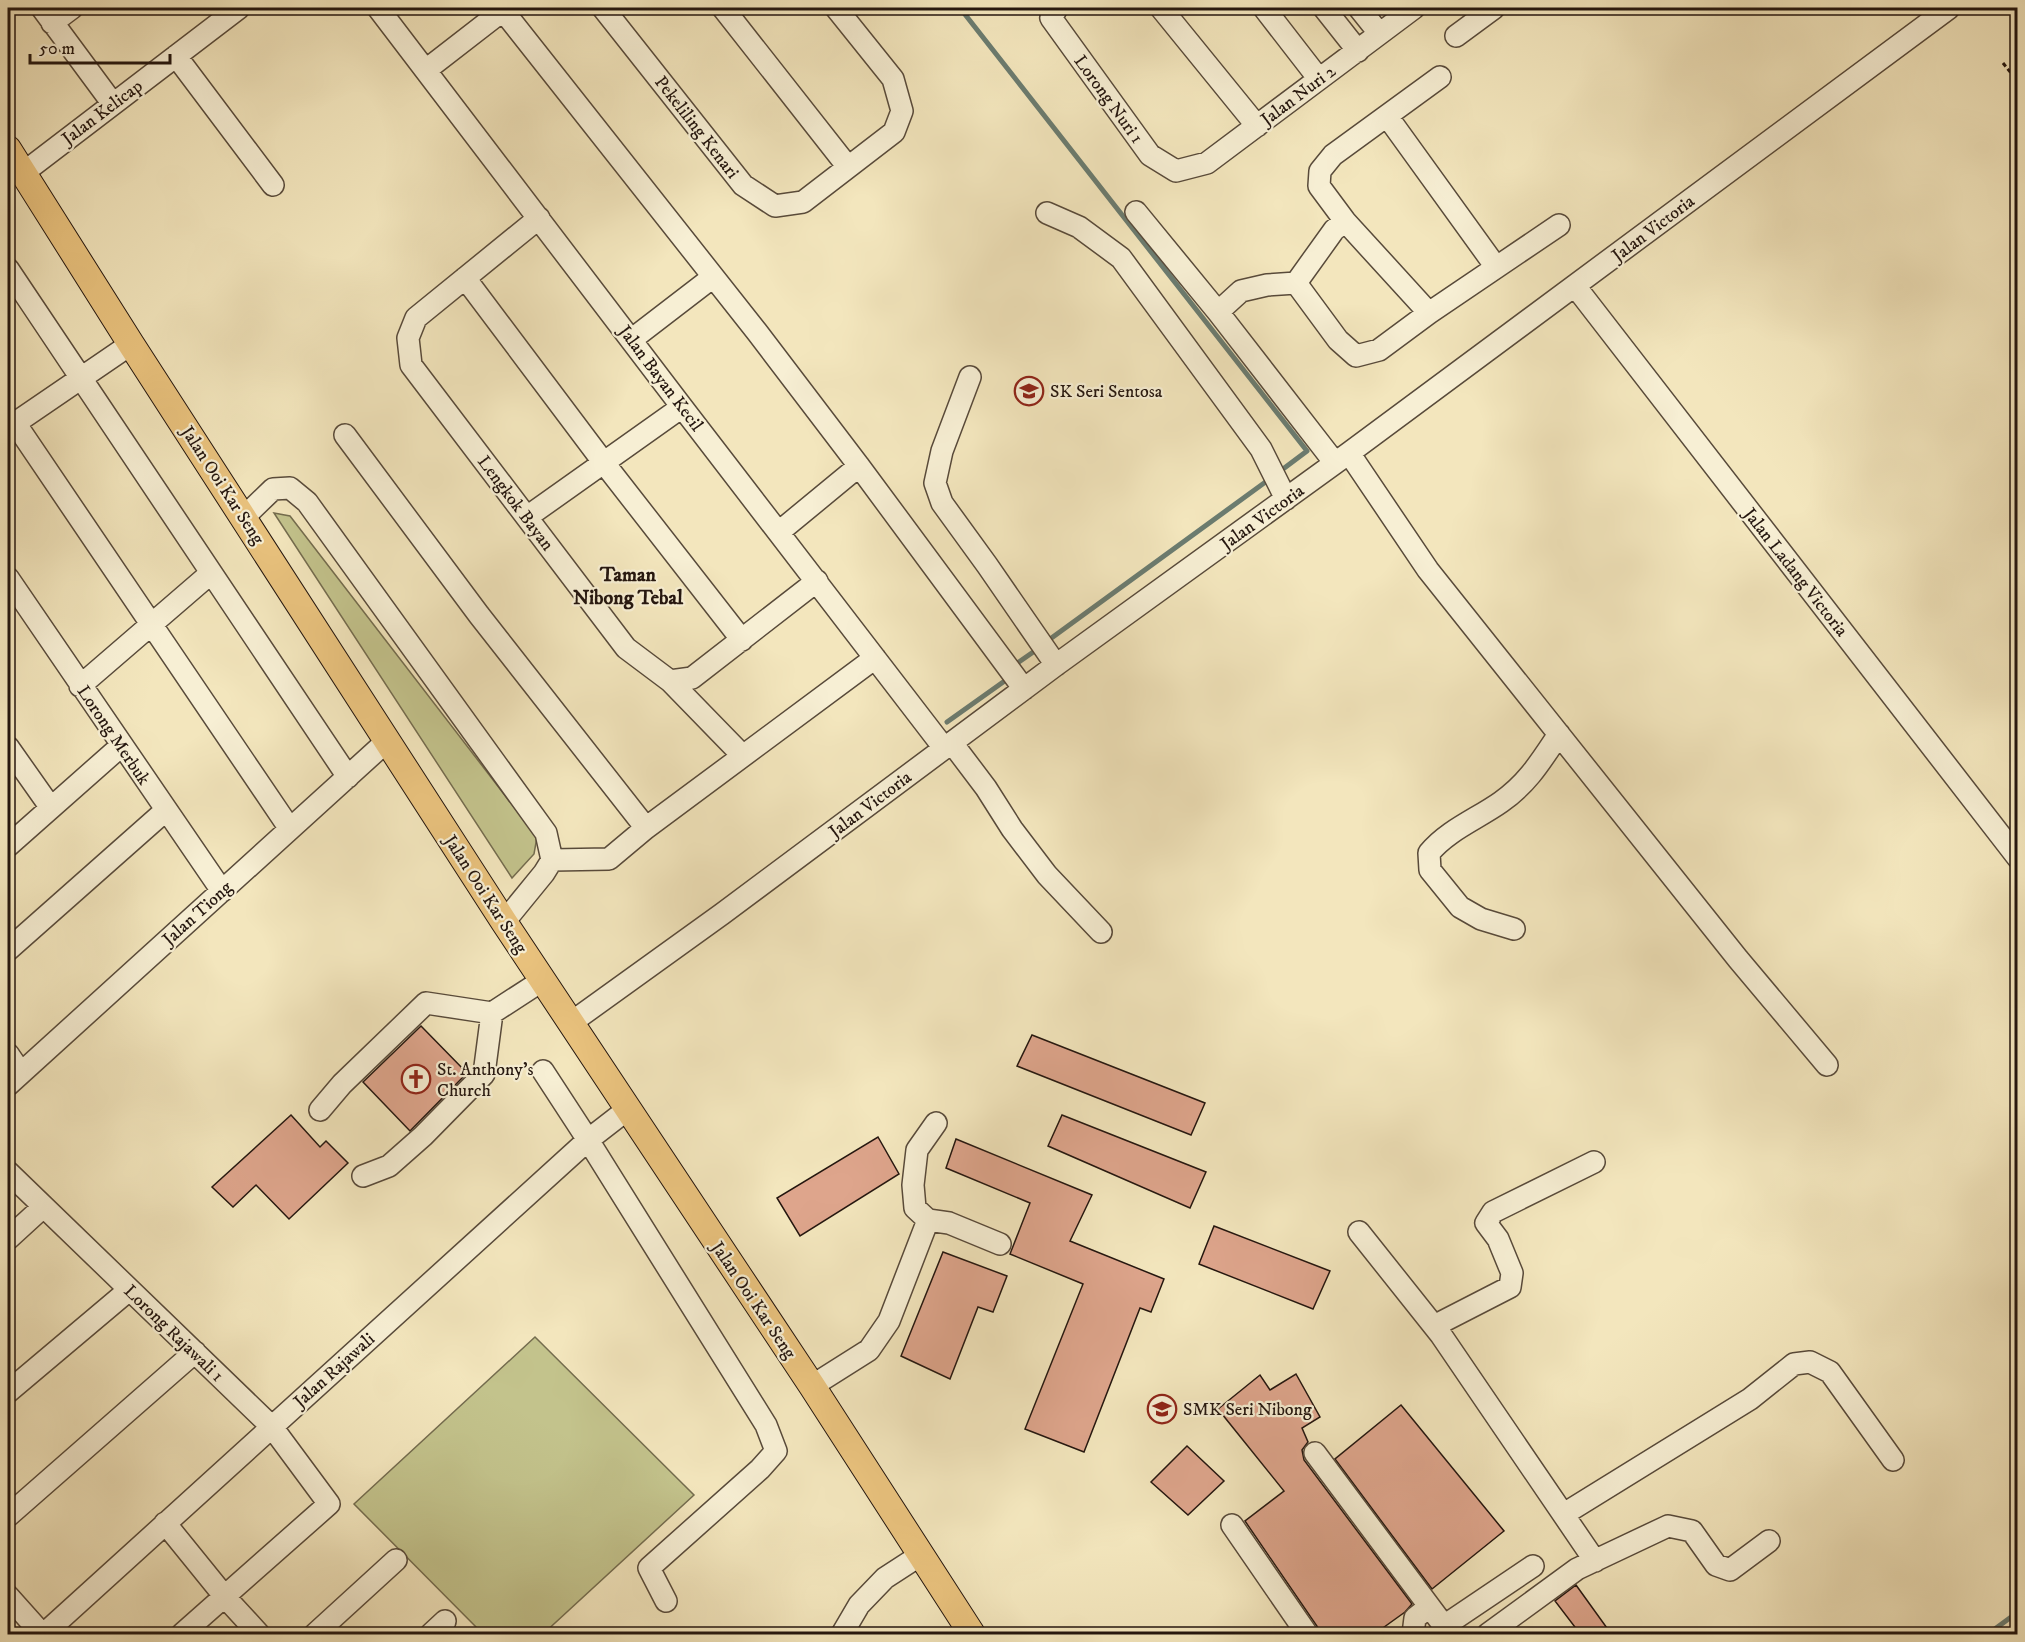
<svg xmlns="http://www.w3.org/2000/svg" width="2025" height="1642" font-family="'IM FELL DW Pica',serif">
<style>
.green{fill:#c3c38c;stroke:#746c4e;stroke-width:1.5}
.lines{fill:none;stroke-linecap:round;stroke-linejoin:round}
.stream{stroke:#6b7c70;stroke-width:5}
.building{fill:#dea58c;stroke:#24160f;stroke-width:1.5}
.minor-casing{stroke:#584a3a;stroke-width:24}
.major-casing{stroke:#24160f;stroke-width:28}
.path{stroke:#24160f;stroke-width:3;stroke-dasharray:4.5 3;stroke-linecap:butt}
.minor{stroke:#f7efd4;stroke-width:21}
.major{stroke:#eac37e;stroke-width:26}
.labels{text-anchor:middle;stroke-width:4.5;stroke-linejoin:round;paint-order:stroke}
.street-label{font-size:18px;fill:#24160f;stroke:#f7efd4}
.poi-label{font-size:18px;fill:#24160f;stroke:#f7efd4;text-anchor:start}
.neighbourhood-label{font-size:20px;font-weight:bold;fill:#24160f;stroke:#f7efd4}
</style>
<rect width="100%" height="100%" fill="#f3e6bd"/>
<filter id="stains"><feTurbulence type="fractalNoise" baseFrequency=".00333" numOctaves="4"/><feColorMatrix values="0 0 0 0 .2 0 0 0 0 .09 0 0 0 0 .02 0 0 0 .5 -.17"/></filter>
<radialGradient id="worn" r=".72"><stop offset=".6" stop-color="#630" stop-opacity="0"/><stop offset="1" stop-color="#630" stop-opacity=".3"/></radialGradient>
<path class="green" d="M274,513L290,516L537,837L534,854L512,878Z
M535,1337L694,1495L543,1634H483L354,1504Z"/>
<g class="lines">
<path class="stream" d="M960,8L1307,451L1279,472
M1046,642L1271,478
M1016,664L1039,648
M947,722L1006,680
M1988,1634L2018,1612"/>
</g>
<path class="building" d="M421,1026L467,1073L410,1131L363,1082Z
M1032,1035L1205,1103L1191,1135L1017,1066Z
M291,1115L320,1147L326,1141L348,1163L289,1219L256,1185L233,1207L212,1187Z
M1062,1115L1206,1172L1190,1208L1048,1146Z
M878,1137L899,1174L800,1236L777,1198Z
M956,1139L1092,1195L1070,1241L1164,1279L1151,1312L1140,1308L1084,1452L1025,1429L1083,1284L1010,1254L1030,1203L946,1168Z
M1214,1226L1330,1271L1313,1309L1199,1264Z
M943,1252L1007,1276L993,1312L978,1307L950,1379L901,1356Z
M1296,1374L1320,1417L1302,1428L1308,1442L1302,1450L1304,1460L1412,1604L1405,1612L1373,1635H1323L1245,1521L1284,1491L1218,1409L1260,1375L1270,1390Z
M1401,1405L1504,1531L1432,1589L1335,1459Z
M1187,1446L1224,1481L1188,1515L1151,1482Z
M1576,1585L1612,1635H1581L1555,1601Z"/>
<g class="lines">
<g class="minor-casing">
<path id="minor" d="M42,8L113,104
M378,8L682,407L944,748
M501,8L757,332L859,466L1024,689
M603,8L743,185L775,206L803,202L894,132L902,111L893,79L836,8
M723,8L848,167
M1057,8L1051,18L1150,155L1176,171L1207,163L1414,8
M1161,8L1257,126
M1264,8L1319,79
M1324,8L1358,51
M1359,8L1379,33
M52,23L72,8
M1456,36L1494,8
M176,56L273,185
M426,70L506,8
M1387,116L1496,267
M23,173L239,8
M1136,212L1218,312L1335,463
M1047,213L1079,227L1121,258L1261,449L1286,499
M539,218L416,318L408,338L411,365L626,648L670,681L692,678L817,581
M8,269L348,777
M465,278L604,463L742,640
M1296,283L1338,340L1356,356L1379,350L1429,313L1559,225
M1575,286L2018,858
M1218,312L1241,291L1267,285L1296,283L1334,230L1345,221
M1429,313L1345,221L1319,186L1320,171L1333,155L1440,77
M631,340L713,277
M970,377L942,451L935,483L942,503L987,565L1056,665
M15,423L290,829
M8,428L131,344
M345,435L479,615L646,828
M1349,453L1428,570L1738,959L1827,1065
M244,517L273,489L290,488L307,502L546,833L552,860L544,873L504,922
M527,517L682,407
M779,532L859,466
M8,578L222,891
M670,681L743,756
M80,686L211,573
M952,743L986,788L1012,829L1047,875L1101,932
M8,747L51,808
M8,846L121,746
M552,860L609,859L646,828L875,658
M1514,929L1481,919L1460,907L1430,870L1429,853C1448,830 1477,819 1501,802C1528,783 1541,761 1559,734
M8,950L165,811
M572,1022L722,914L1056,665L1349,453L1949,8
M8,1054L21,1073
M543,1071L588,1140L766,1425L776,1451L760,1469L649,1568L666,1601
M8,1085L387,741
M320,1110L342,1084L426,1003L492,1013
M8,1172L272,1427L329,1504L182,1634
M363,1176L389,1166L423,1136L484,1074L492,1013L543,980
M928,1220L915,1208L913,1185L917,1150L936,1123
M1359,1232L1441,1335L1595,1561
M8,1239L43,1207
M1434,1326L1510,1287L1512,1273L1498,1239L1486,1223L1493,1212L1594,1162
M812,1386L869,1350L889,1321L928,1220L949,1223L1000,1244
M8,1392L129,1290
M1315,1453L1450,1634
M1564,1514L1750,1399L1794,1364L1810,1362L1830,1372L1893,1460
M8,1516L195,1352
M165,1523L225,1597L259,1634
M1232,1525L1307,1634
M8,1596L42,1634
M1444,1626L1533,1566
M44,1634L588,1140L628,1109
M315,1634L396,1560
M431,1634L445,1621
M842,1634L859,1605L885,1578L922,1554
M1413,1634L1415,1618L1429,1607
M1488,1634L1577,1569L1668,1526L1692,1531L1716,1565L1730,1570L1769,1541"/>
</g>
<g class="major-casing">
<path id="major" d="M8,149L131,344L504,922L812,1386L972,1634"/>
</g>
<path class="path" d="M2003,63L2018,82"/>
<use href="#minor" class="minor"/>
<use href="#major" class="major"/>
</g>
<defs>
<g id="school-ring" transform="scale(1.5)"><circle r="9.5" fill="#f7efd4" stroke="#8f2418" stroke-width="1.5"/><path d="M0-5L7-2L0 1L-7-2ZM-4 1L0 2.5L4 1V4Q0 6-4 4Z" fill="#8f2418"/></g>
<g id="church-ring" transform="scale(1.5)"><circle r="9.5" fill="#f7efd4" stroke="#8f2418" stroke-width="1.5"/><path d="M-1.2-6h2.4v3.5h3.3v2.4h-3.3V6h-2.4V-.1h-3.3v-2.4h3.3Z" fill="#8f2418"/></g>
</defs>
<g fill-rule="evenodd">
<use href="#school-ring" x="1029" y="391"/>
<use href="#church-ring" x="416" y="1079"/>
<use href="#school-ring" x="1162" y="1409"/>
</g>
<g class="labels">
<g class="street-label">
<text transform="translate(1298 95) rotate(-37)" y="6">Jalan Nuri 2</text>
<text transform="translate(1109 99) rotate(54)" y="6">Lorong Nuri 1</text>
<text transform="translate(102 112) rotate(-37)" y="6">Jalan Kelicap</text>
<text transform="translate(697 127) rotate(52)" y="6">Pekeliling Kenari</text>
<text transform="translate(1653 228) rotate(-37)" y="6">Jalan Victoria</text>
<text transform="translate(661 378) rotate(53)" y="6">Jalan Bayan Kecil</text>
<text transform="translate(223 485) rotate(57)" y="6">Jalan Ooi Kar Seng</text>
<text transform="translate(516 503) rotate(53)" y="6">Lengkok Bayan</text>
<text transform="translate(1262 517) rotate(-36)" y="6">Jalan Victoria</text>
<text transform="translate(1796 572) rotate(52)" y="6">Jalan Ladang Victoria</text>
<text transform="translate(114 735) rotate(56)" y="6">Lorong Merbuk</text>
<text transform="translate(870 804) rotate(-37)" y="6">Jalan Victoria</text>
<text transform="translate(486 894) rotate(57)" y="6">Jalan Ooi Kar Seng</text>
<text transform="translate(197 913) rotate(-42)" y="6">Jalan Tiong</text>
<text transform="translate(754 1300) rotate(56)" y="6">Jalan Ooi Kar Seng</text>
<text transform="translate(174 1333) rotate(44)" y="6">Lorong Rajawali 1</text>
<text transform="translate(334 1370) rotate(-42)" y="6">Jalan Rajawali</text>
</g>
<g class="poi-label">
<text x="1050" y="397">SK Seri Sentosa</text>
<text x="437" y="1075">St. Anthony's<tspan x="437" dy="21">Church</tspan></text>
<text x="1183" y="1415">SMK Seri Nibong</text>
</g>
<g class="neighbourhood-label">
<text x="628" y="581">Taman<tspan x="628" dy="23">Nibong Tebal</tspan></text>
</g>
</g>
<rect width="2025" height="1642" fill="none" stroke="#f3e6bd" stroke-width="30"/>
<rect x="9" y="9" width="2007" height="1624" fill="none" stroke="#24160f" stroke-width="3"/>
<rect x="15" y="15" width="1995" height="1612" fill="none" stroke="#24160f" stroke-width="1.5"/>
<path d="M30 54v9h140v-9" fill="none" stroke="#24160f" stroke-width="3"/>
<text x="39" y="54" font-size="18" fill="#24160f" stroke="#f7efd4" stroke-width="4.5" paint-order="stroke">50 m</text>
<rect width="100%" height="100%" filter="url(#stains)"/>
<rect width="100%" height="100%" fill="url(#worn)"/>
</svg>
